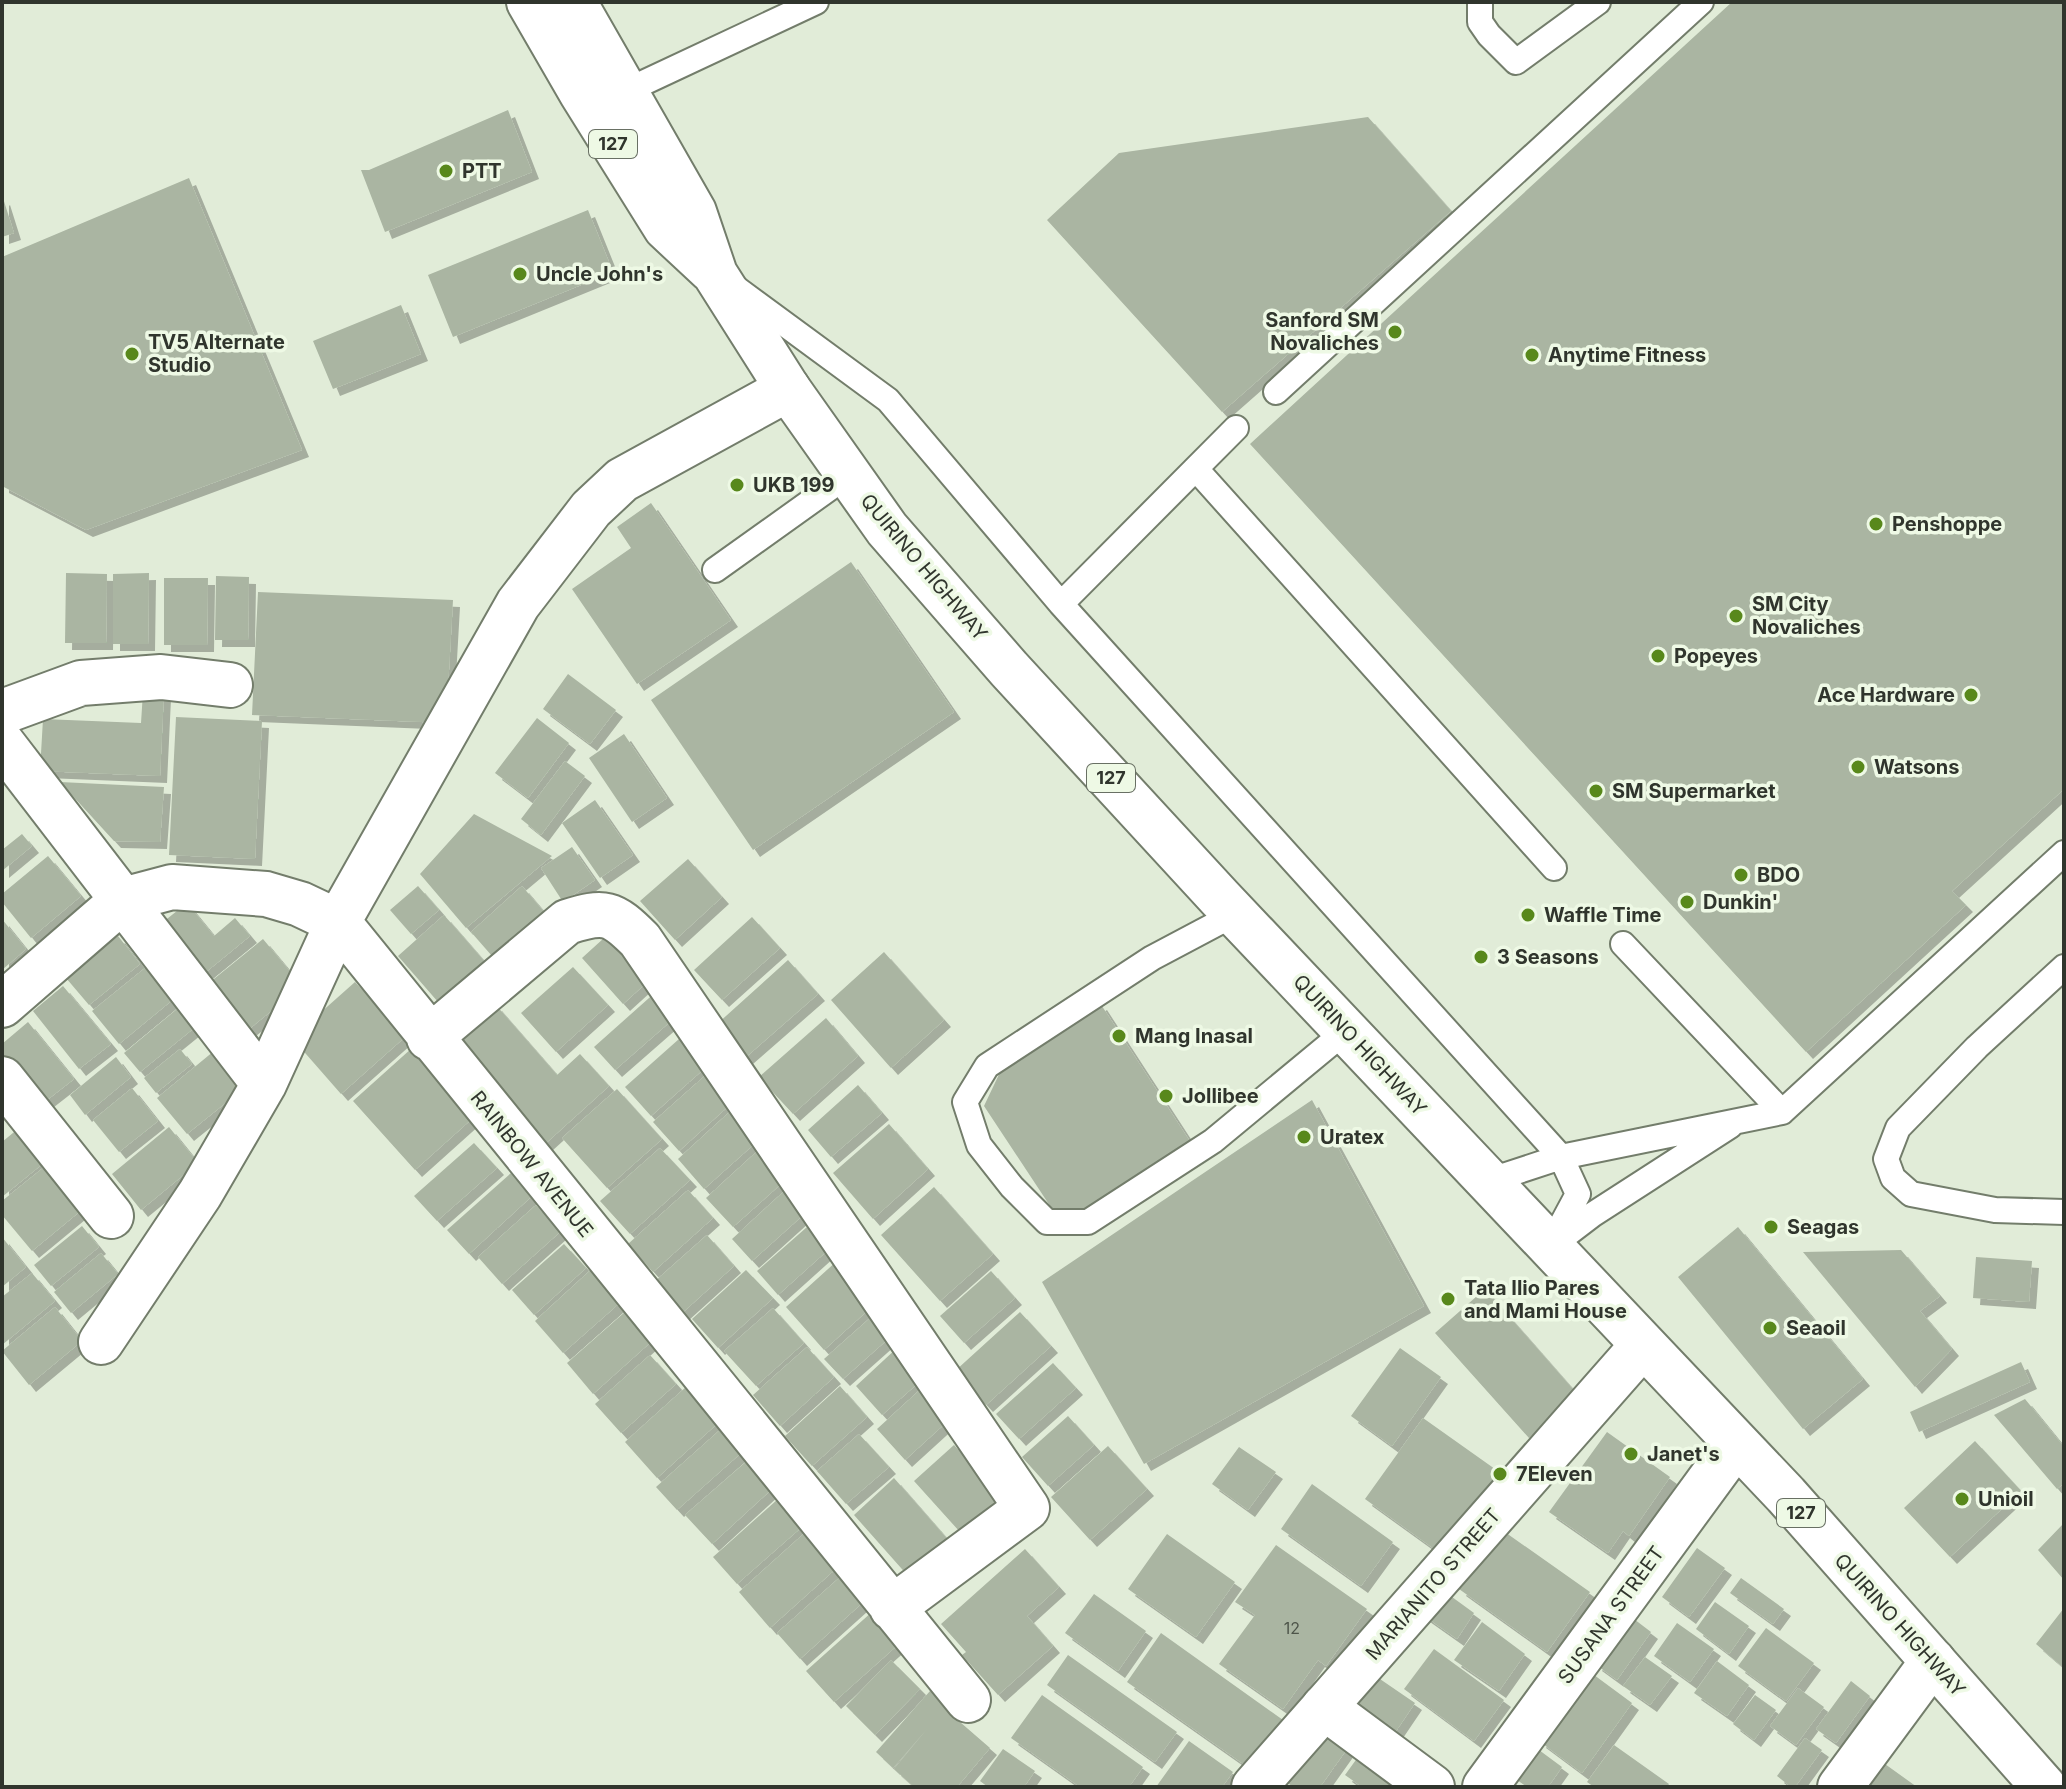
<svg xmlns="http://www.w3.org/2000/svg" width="2066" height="1789" font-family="Inter,sans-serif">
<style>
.building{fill:#aab5a2;filter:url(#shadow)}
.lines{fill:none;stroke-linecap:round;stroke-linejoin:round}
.lane-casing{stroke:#737d6b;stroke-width:28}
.street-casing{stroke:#737d6b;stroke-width:48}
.secondary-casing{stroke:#737d6b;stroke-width:48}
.primary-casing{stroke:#737d6b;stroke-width:48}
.lane{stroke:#fff;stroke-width:24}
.street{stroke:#fff;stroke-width:44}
.secondary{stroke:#fff;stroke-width:44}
.primary{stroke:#fff;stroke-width:44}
.poi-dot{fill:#58881b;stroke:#eef9e5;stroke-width:3}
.labels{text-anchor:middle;stroke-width:7;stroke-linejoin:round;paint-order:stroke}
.number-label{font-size:16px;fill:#4e554a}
.shield{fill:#eef9e5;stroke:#697064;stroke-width:2}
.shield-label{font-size:18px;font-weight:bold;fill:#30352d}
.poi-label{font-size:20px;font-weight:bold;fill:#30352d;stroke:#eef9e5;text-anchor:start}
.street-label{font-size:20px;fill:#30352d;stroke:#eef9e5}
</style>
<defs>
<filter id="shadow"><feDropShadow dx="7" dy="7" stdDeviation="0" flood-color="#0004"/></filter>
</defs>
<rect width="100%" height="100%" fill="#e1ecd8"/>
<path class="building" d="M1732,2H2064V789L1952,891L1966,905L1806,1052L1250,444Z
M508,110L532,172L385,232L361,170H369Z
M1368,117L1451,211L1222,412L1047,220L1119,153Z
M189,178L302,450L86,530L2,486V257Z
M3,198L14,233L2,237V199Z
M588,210L613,272L453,337L428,275Z
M401,305L421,354L333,389L313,341Z
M651,503L731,620L637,684L572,589L631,548L617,527Z
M851,562L954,712L753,850L651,700Z
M66,573L107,574L106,643H65Z
M149,573L148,644H113V574Z
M216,576L249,577L248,640H215Z
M164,578H208L207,645H164Z
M258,592L453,600L446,723L252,715Z
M568,674L616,710L590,744L543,709Z
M143,692H164L160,776L40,771L43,719L141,723Z
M176,717L262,721L255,859L169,855Z
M537,718L569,743L528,798L495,773Z
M624,734L667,798L632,822L589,758Z
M565,761L585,776L541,835L521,819Z
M60,782L164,787L160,842L114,841Z
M595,800L633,855L600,878L562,823Z
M474,814L552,856L466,928L420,874Z
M22,834L32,846L2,871V850Z
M572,847L595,880L563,902L541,868Z
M48,856L81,896L31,938L2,902V894Z
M688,859L722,897L675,940L640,901Z
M418,886L439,910L411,934L390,910Z
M522,886L550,919L499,964L471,932Z
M187,903L214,936L235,918L250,936L195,981L153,930Z
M444,915L491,969L445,1010L398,956Z
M752,917L780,948L722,1000L694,970Z
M2,919L26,949L2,970Z
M615,928L656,974L623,1004L582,958Z
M118,936L140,964L89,1005L66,978Z
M263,939L302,986L243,1034L204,987Z
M884,952L944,1020L891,1068L831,1000Z
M788,960L818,994L746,1057L716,1025Z
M150,964L176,997L119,1044L92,1011Z
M573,967L608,1005L556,1052L521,1013Z
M355,982L405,1037L341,1094L292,1038Z
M63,986L111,1044L79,1069L33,1011Z
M658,990L679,1014L615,1070L594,1047Z
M1100,1003L1191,1143L1083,1214L1056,1215L984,1106L1003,1066Z
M183,1004L199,1024L140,1072L124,1053Z
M495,1004L557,1075L580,1054L609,1086L545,1144L453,1042Z
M826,1018L858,1056L793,1114L759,1077Z
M28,1022L74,1079L42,1104L2,1054V1044Z
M688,1031L714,1060L651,1116L625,1087Z
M412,1048L474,1117L415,1170L353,1101Z
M180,1049L192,1064L156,1093L144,1078Z
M214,1051L244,1088L187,1134L157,1098Z
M116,1057L131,1077L85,1115L70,1095Z
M708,1073L734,1101L679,1151L653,1122Z
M858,1085L882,1113L831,1157L808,1130Z
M132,1088L158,1121L119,1152L93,1120Z
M617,1089L662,1139L607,1188L562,1138Z
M1312,1100L1424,1306L1144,1464L1042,1282Z
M735,1107L762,1137L704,1189L678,1159Z
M889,1124L928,1169L873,1219L833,1173Z
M169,1127L198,1163L141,1210L112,1174Z
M19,1128L46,1161L2,1197V1142Z
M474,1143L497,1168L437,1221L414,1196Z
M765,1144L792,1174L733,1227L706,1198Z
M660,1148L690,1180L630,1234L600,1201Z
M48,1164L84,1208L32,1251L2,1215V1201Z
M511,1173L532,1196L469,1254L447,1230Z
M791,1185L812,1207L752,1261L732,1239Z
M934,1187L993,1254L940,1301L881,1235Z
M688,1190L713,1218L653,1272L628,1244Z
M536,1205L560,1232L502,1284L478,1257Z
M82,1226L99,1247L51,1286L34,1265Z
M807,1227L828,1250L778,1295L757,1271Z
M1738,1227L1863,1379L1803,1429L1678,1277Z
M707,1235L734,1266L681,1314L653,1283Z
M2,1237L26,1267L2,1287Z
M564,1244L586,1268L534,1315L512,1290Z
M1901,1250L1940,1296L1920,1311L1952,1349L1915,1387L1803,1252Z
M101,1253L118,1274L71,1313L54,1292Z
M1976,1257L2032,1261L2029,1302L1973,1298Z
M838,1260L877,1302L824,1350L786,1307Z
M594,1267L623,1300L563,1353L535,1321Z
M746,1270L773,1298L718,1348L692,1319Z
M991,1271L1015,1298L964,1343L940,1316Z
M32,1273L55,1301L2,1345V1297Z
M1485,1289L1578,1395L1529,1438L1435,1333Z
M55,1307L82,1341L29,1385L2,1351Z
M773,1308L804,1343L756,1386L724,1351Z
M626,1311L652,1341L593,1394L567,1363Z
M878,1311L897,1331L843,1379L824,1359Z
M1020,1312L1051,1346L986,1405L955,1371Z
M807,1347L834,1377L780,1426L753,1395Z
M898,1347L925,1377L882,1415L856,1386Z
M1400,1348L1441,1377L1392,1446L1351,1416Z
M650,1355L676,1384L621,1433L595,1404Z
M2021,1362L2030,1382L1919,1432L1910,1412Z
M1053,1363L1076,1388L1019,1439L996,1414Z
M840,1386L867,1417L812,1466L785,1436Z
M686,1387L718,1423L657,1478L625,1442Z
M922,1388L950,1419L905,1460L877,1429Z
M2025,1399L2064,1447V1483L2057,1489L1994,1415Z
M1068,1416L1094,1445L1048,1486L1022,1457Z
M1423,1418L1502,1474L1444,1556L1365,1499Z
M720,1430L741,1453L677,1510L656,1487Z
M1607,1432L1670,1477L1629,1536L1623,1531L1608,1553L1549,1512Z
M859,1434L889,1467L846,1504L817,1471Z
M1975,1441L2021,1491L1950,1557L1904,1508Z
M954,1445L1009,1506L969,1542L914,1481Z
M1108,1446L1147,1489L1090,1540L1051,1497Z
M1239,1447L1276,1472L1248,1510L1212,1484Z
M748,1460L773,1488L712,1544L685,1515Z
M894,1478L949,1541L909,1577L854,1515Z
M1312,1484L1393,1542L1361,1586L1281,1529Z
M778,1499L803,1526L737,1584L713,1557Z
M2064,1523V1580L2038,1550Z
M808,1530L840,1565L770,1628L739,1592Z
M1502,1530L1590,1592L1547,1652L1459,1589Z
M1167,1534L1235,1582L1196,1637L1128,1589Z
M1276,1545L1367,1609L1326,1666L1318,1660L1283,1709L1219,1664L1255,1615L1235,1602Z
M1697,1548L1725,1568L1689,1617L1662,1597Z
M1025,1549L1059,1587L1027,1616L1053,1646L998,1695L962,1655L966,1652L941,1624Z
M847,1571L870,1596L800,1659L777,1633Z
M1741,1578L1784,1609L1773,1624L1730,1593Z
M1441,1589L1474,1613L1457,1639L1423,1615Z
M1094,1594L1146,1631L1118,1671L1065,1633Z
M1715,1602L1749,1626L1729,1654L1696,1629Z
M2064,1608V1668L2036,1644Z
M873,1611L901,1642L834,1702L806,1671Z
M1630,1616L1651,1632L1617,1680L1595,1664Z
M1482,1622L1525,1654L1499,1691L1454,1660Z
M1677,1623L1714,1649L1690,1682L1654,1656Z
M1766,1628L1814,1663L1786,1701L1738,1666Z
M1161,1633L1283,1720L1249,1768L1127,1682Z
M1434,1649L1504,1700L1474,1741L1404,1689Z
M1068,1655L1177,1732L1155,1762L1047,1685Z
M1645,1657L1672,1676L1650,1705L1623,1686Z
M891,1660L920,1689L875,1735L846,1706Z
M1717,1661L1749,1685L1727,1716L1694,1693Z
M1590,1672L1632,1703L1582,1773L1539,1741Z
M1377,1677L1415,1703L1392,1737L1354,1709Z
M1851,1681L1870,1696L1836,1743L1816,1729Z
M1798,1688L1824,1707L1796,1745L1770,1726Z
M930,1691L947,1706L945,1709L990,1748L957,1787H914L894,1769L927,1729L893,1768L876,1752Z
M1042,1695L1143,1767L1129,1787H1080L1011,1738Z
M1755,1695L1776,1710L1754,1740L1733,1724Z
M1319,1730L1347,1749L1320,1787H1293L1284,1780Z
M1805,1738L1822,1750L1795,1787H1791L1777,1776Z
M1189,1741L1233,1772L1222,1787H1156Z
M1614,1745L1669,1784L1667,1787H1594L1587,1782Z
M1003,1749L1035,1771L1024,1787H988L980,1781Z
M1539,1750L1562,1767L1548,1787H1527L1517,1780Z
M1358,1757L1393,1780L1389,1787H1362L1345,1775Z
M1878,1759L1917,1787H1858Z"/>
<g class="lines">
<g class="lane-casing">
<path id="lane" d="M1480,2V22L1489,35L1516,62L1598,2
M615,92L626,91L816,2
M737,289L888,400L1061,604L1561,1157L1578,1194L1549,1248
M1276,392L1701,2
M1196,469L1554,868
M715,570L848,475
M1061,604L1236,428
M1235,914L1152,958L987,1066L965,1102L979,1145L1012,1187L1047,1222H1088L1213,1141L1347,1030
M1623,944L1782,1112
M2064,967L1977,1047L1898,1128L1886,1159L1893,1178L1911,1194L1995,1210L2064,1212
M1488,1181L1561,1157L1782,1112L2064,853
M1554,1244L1592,1215L1730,1126"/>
</g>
<g class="street-casing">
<path id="street" d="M2,712L81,683L161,677L230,685
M2,743L264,1084
M2,1005L123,900L172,887L266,894L300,904L338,922L968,1700
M429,1038L567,922C605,910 612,912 640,940L1027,1508L892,1608
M2,1079L111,1216
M101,1342L200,1194L264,1084L338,922L518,604L591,509L622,480L788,389
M1324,1707L1432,1787
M1840,1787L1933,1661"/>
</g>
<g class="secondary-casing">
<path id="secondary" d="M1254,1787L1643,1345
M1485,1787L1736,1444"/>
</g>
<g class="primary-casing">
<path id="primary" d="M529,2L581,92L666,228L711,270
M574,2L694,212L715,274L788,389L887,529L1009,669L1220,898L1786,1495L2044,1787"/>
</g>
<use href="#lane" class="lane"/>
<use href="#street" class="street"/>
<use href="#secondary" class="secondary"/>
<use href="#primary" class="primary"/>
</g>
<g class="poi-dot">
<circle cx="446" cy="171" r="8"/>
<circle cx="520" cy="274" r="8"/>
<circle cx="1395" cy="332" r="8"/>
<circle cx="132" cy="354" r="8"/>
<circle cx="1532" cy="355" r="8"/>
<circle cx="737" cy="485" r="8"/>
<circle cx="1876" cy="524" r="8"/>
<circle cx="1736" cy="616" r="8"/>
<circle cx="1658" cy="656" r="8"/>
<circle cx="1971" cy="695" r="8"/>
<circle cx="1858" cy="767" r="8"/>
<circle cx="1596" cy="791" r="8"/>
<circle cx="1741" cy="875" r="8"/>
<circle cx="1687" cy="902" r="8"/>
<circle cx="1528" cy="915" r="8"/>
<circle cx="1481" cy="957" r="8"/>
<circle cx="1119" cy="1036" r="8"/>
<circle cx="1166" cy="1096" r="8"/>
<circle cx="1304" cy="1137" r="8"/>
<circle cx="1771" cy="1227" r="8"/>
<circle cx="1448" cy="1299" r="8"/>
<circle cx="1770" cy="1328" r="8"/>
<circle cx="1631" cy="1454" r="8"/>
<circle cx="1500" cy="1474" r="8"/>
<circle cx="1962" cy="1499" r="8"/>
</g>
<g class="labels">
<g class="number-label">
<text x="1292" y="1634">12</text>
</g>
<g class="shield">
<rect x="589" y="130" width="48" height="28" rx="6"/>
<rect x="1087" y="764" width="48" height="28" rx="6"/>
<rect x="1777" y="1499" width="48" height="28" rx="6"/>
</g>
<g class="shield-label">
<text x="613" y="150">127</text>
<text x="1111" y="784">127</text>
<text x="1801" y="1519">127</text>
</g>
<g class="poi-label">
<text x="462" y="178">PTT</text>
<text x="536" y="281">Uncle John's</text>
<text x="1379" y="327" text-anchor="end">Sanford SM<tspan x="1379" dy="23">Novaliches</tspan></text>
<text x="148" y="349">TV5 Alternate<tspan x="148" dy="23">Studio</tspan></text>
<text x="1548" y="362">Anytime Fitness</text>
<text x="753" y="492">UKB 199</text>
<text x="1892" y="531">Penshoppe</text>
<text x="1752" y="611">SM City<tspan x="1752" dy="23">Novaliches</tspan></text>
<text x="1674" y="663">Popeyes</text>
<text x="1955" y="702" text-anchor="end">Ace Hardware</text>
<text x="1874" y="774">Watsons</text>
<text x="1612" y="798">SM Supermarket</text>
<text x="1757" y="882">BDO</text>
<text x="1703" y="909">Dunkin'</text>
<text x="1544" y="922">Waffle Time</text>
<text x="1497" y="964">3 Seasons</text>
<text x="1135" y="1043">Mang Inasal</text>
<text x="1182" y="1103">Jollibee</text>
<text x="1320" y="1144">Uratex</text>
<text x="1787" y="1234">Seagas</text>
<text x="1464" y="1295">Tata Ilio Pares<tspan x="1464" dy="23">and Mami House</tspan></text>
<text x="1786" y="1335">Seaoil</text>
<text x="1647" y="1461">Janet's</text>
<text x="1516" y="1481">7Eleven</text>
<text x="1978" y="1506">Unioil</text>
</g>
<g class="street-label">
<text transform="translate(924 567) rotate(50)" y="7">QUIRINO HIGHWAY</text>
<text transform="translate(1360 1045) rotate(47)" y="7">QUIRINO HIGHWAY</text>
<text transform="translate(532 1164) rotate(51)" y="7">RAINBOW AVENUE</text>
<text transform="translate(1433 1584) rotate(-49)" y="7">MARIANITO STREET</text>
<text transform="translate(1611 1615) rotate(-54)" y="7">SUSANA STREET</text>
<text transform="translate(1900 1625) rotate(48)" y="7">QUIRINO HIGHWAY</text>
</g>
</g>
<rect width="2066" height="1789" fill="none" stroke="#30352d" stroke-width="8"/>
</svg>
